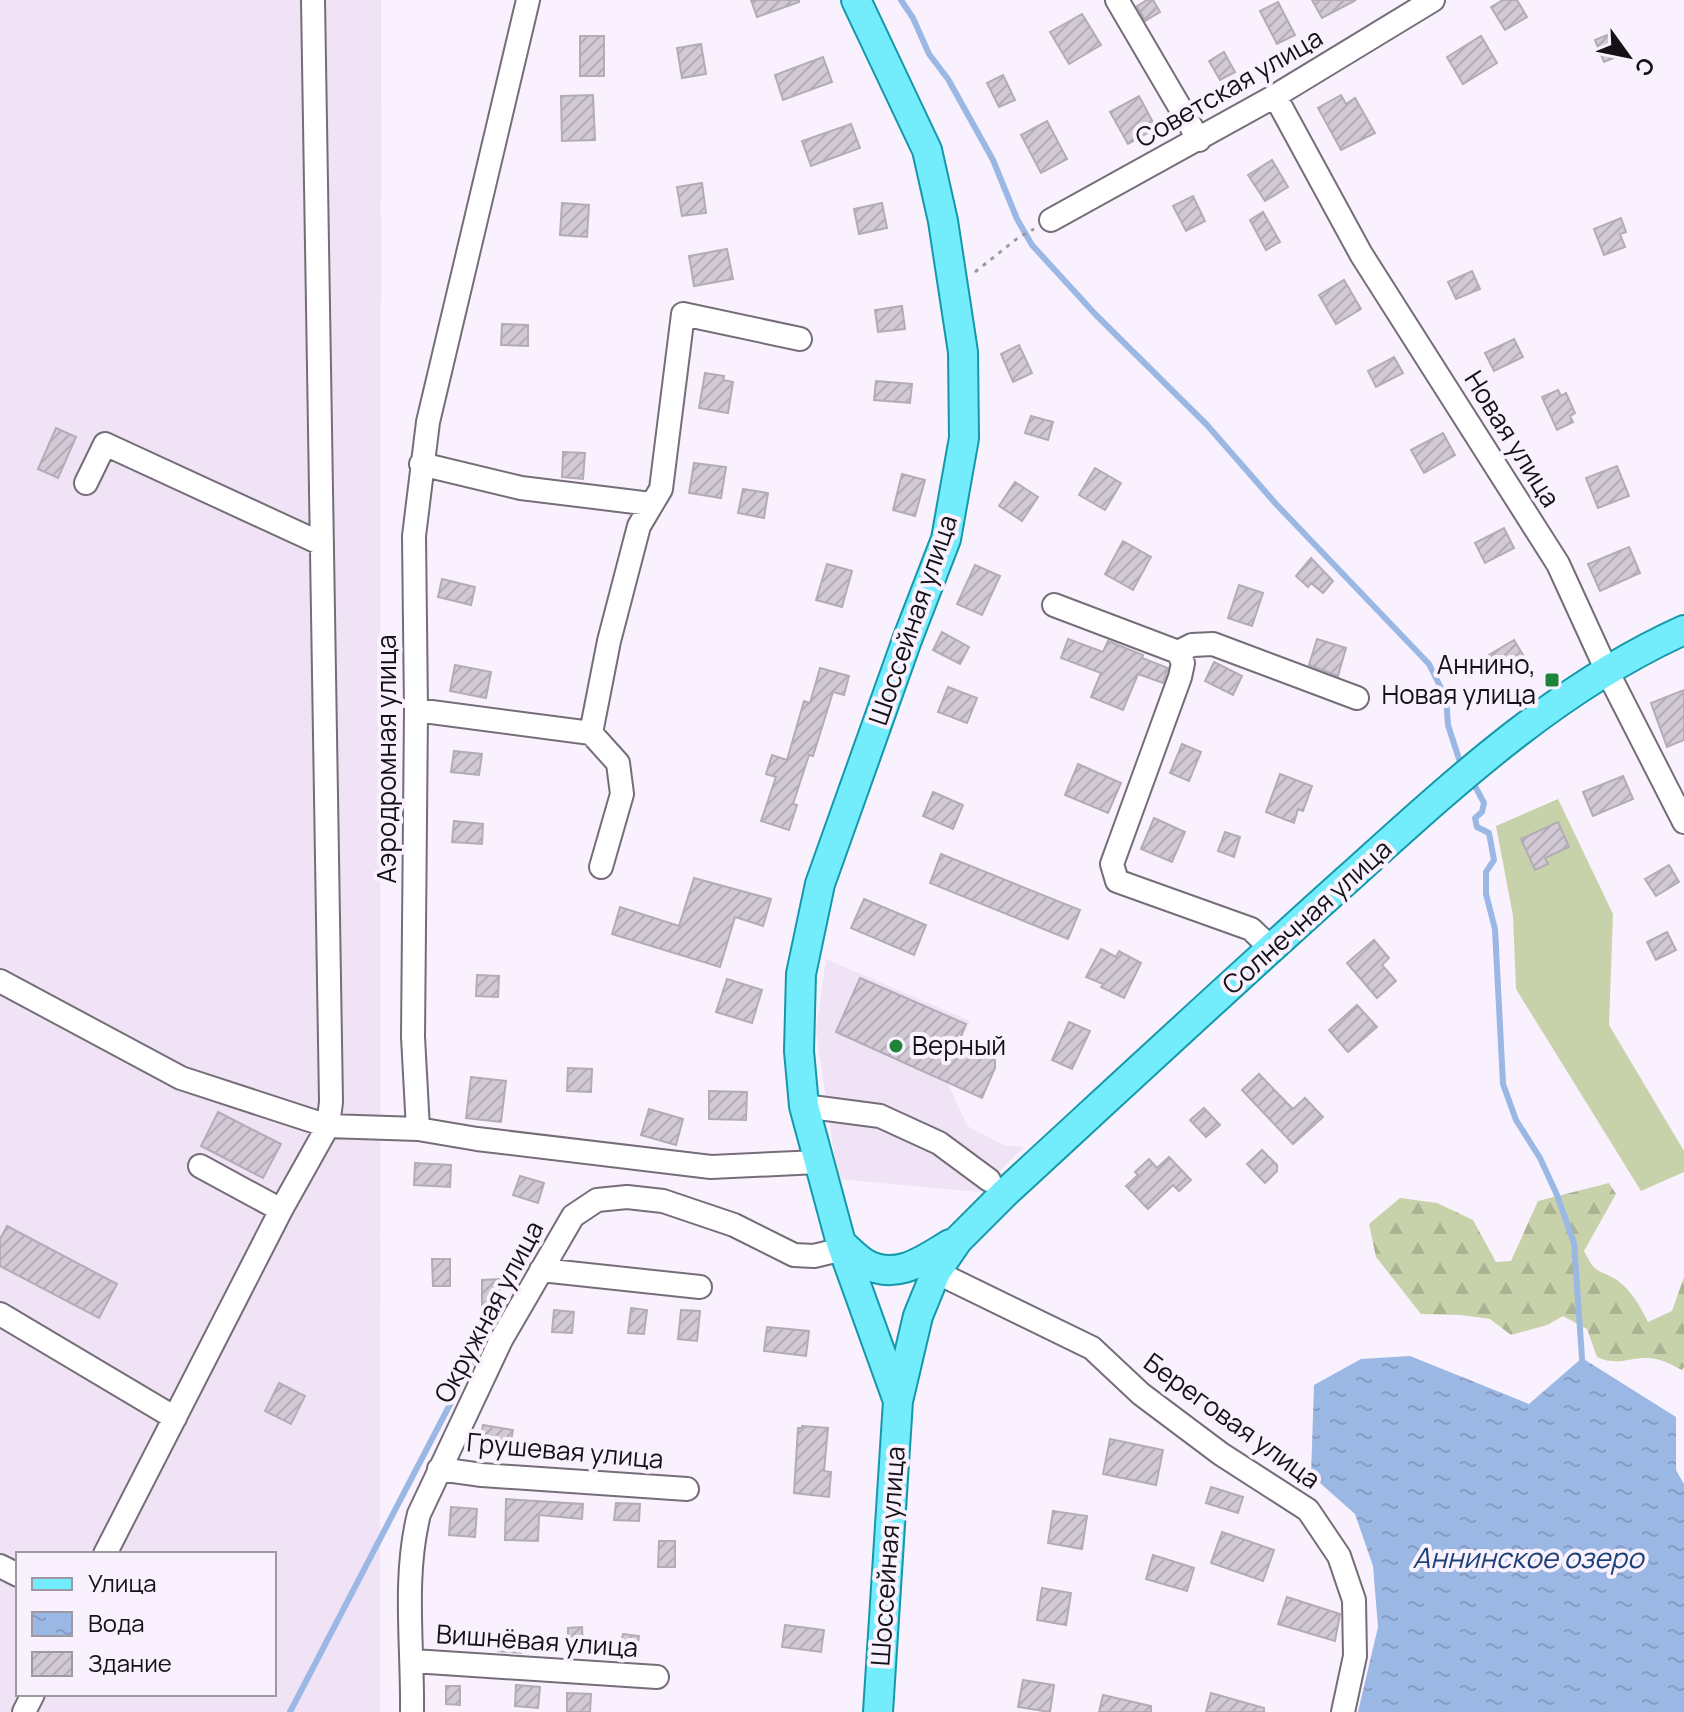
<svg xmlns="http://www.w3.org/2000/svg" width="1684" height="1712" font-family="Manrope,sans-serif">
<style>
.built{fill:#efe3f5;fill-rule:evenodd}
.forest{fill:url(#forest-firs)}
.garden{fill:#c8d2aa}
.water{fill:url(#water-ripples)}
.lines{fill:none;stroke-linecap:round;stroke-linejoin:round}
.stream{stroke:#9bb8e5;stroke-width:6}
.building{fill:url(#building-hatch);stroke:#b3acb7;stroke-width:2}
.minor-casing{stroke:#756e79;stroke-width:26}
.major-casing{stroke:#1598aa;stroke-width:32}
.path{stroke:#9d98a1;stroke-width:3;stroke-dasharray:4 6;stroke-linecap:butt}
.minor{stroke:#fff;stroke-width:22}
.major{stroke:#73ecfc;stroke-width:28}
.poi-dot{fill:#1d8439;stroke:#f9f1fd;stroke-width:3}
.labels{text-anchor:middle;stroke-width:8;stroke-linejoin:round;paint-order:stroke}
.street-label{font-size:26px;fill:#141216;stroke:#f9f1fd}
.poi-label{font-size:26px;fill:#141216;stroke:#f9f1fd;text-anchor:end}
.water-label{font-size:28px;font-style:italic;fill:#1d4278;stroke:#f9f1fd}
</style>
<defs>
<pattern id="forest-firs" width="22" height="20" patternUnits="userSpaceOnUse" patternTransform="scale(2)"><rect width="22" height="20" fill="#c8d2aa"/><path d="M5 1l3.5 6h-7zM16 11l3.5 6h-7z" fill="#abb392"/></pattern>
<pattern id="water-ripples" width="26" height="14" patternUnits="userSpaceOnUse" patternTransform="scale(2)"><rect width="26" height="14" fill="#9bb8e5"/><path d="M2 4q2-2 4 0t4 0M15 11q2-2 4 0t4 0" fill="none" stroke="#859dc4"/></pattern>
<pattern id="building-hatch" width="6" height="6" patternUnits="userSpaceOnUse" patternTransform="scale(2)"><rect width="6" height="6" fill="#d1c9d5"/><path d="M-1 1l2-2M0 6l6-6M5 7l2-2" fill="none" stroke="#b3acb6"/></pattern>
</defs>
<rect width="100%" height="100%" fill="#f9f1fd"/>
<path class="built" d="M0,0H381L380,1712H0ZM18,1554H274V1694H18Z
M826,959L970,1021L945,1076L967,1126L1004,1145L1024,1147L978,1192L838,1179L816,1031Z"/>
<path class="forest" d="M1609,1183L1616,1194L1584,1251C1596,1275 1597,1268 1617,1280C1632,1291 1640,1306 1648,1322L1672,1311L1684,1277V1367L1682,1370C1674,1366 1665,1361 1656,1359C1632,1354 1621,1368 1597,1357L1587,1329L1563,1316L1547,1325L1511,1335L1490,1319L1461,1315L1421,1314L1376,1257L1369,1224L1400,1198L1437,1203L1473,1220L1496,1262L1511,1261L1538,1201Z"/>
<path class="garden" d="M1558,799L1613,914L1609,1025L1684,1151V1172L1641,1191L1516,989L1513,916L1496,826Z"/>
<path class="water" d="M1410,1356L1529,1404L1582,1358L1676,1417V1470L1684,1484V1712H1358L1378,1627L1373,1566L1355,1514L1311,1475L1314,1385L1361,1359Z"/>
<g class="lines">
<path class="stream" d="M901,0L913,18L929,54L948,79L993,160L1017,219L1032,245L1096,315L1207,425L1276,504L1429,664L1446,698L1448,725L1459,759
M1476,788L1484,803L1482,812L1475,818L1477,827L1489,833L1494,860L1486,872V894L1495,929L1503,1084L1516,1120L1540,1158L1557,1195L1574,1243L1582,1358
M290,1712L485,1337"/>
</g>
<path class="building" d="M751,0H799V2L757,17Z
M1147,0H1153L1160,12L1145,21L1137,6Z
M1312,0H1356L1322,18Z
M1503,0H1517L1527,17L1505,30L1491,7Z
M1278,2L1295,35L1277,44L1260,11Z
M1082,14L1101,45L1069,64L1050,32Z
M1612,33L1621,55L1604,62L1595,40Z
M580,36H604V76H580Z
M1481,36L1497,63L1463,84L1447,57Z
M701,44L706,74L682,78L677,48Z
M1224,52L1235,72L1220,80L1209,61Z
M823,57L832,82L783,100L775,75Z
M1003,75L1015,100L999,107L987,83Z
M593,95L595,140L562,141L561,96Z
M1341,95L1346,104L1355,98L1375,133L1341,150L1318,108Z
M1139,96L1156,128L1128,144L1110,112Z
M1047,121L1067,159L1041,173L1021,135Z
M851,124L860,148L811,166L802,141Z
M1272,160L1288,187L1265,201L1248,175Z
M702,183L706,213L682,216L677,187Z
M1193,196L1205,221L1186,231L1173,206Z
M562,203L589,205L587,237L560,235Z
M882,203L887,228L859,234L854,209Z
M1263,212L1280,242L1266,250L1250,220Z
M1621,218L1626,232L1620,234L1625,247L1604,255L1594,229Z
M727,249L733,279L694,286L689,256Z
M1472,271L1480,289L1456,299L1448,282Z
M1344,280L1361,309L1336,324L1319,295Z
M902,306L905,329L878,332L875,310Z
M502,324L528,325V346L501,345Z
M1514,339L1523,357L1494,371L1485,353Z
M1019,345L1032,373L1013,382L1001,354Z
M1394,357L1403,373L1376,387L1368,371Z
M705,373L724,376L723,380L733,382L728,413L699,408Z
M876,381L912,384L910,403L874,400Z
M1558,390L1561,396L1566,393L1575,413L1570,416L1573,422L1557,430L1542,397Z
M1031,416L1053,422L1048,440L1025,433Z
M56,428L76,437L58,478L38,469Z
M1443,433L1455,455L1424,473L1411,450Z
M563,452L585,453L583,479L562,477Z
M694,463L726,467L721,498L689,493Z
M1617,466L1629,496L1598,508L1586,478Z
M1095,468L1121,483L1105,510L1079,495Z
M902,474L925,480L915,516L893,510Z
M1015,482L1038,497L1022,521L999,506Z
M743,489L768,493L764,518L738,513Z
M1504,528L1514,548L1485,563L1475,543Z
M1123,541L1151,557L1133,590L1105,574Z
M1629,547L1640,573L1600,591L1588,564Z
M1311,558L1333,581L1323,593L1311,583L1308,587L1296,576Z
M827,564L852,571L842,607L816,600Z
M975,565L1000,576L982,615L957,604Z
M442,579L475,587L471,605L438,597Z
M1239,585L1263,593L1252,626L1228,618Z
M942,632L969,647L960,664L933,650Z
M1068,639L1103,652L1108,641L1143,655L1142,658L1168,668L1163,683L1138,674L1123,710L1091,697L1101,673L1061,658Z
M1317,639L1346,648L1338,676L1309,665Z
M1514,640L1526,660L1498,676L1487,656Z
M1214,662L1242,676L1233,695L1205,681Z
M455,665L491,672L486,698L450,691Z
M820,668L849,676L844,695L833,692L813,756L809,755L793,804L797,805L789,830L761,821L776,777L766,774L772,755L787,760L804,701L810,703Z
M948,687L977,698L967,723L938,712Z
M1684,690V740L1667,747L1651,703Z
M1182,744L1201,752L1189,781L1170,773Z
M454,751L482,754L479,775L451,772Z
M1078,764L1121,783L1108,813L1065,795Z
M1280,774L1312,786L1303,811L1298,809L1294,823L1266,812Z
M1623,776L1633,799L1593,816L1583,792Z
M933,792L963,805L953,829L923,816Z
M1154,818L1185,832L1172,862L1141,849Z
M454,821L483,824L482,844L452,842Z
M1558,822L1569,847L1545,858L1548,864L1535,870L1521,839Z
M1225,832L1240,837L1234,857L1218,851Z
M941,854L1080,910L1068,939L930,883Z
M1669,865L1679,882L1656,896L1645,879Z
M694,878L771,899L763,926L735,917L720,967L612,934L620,907L679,926Z
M864,899L926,925L914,955L851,928Z
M1667,932L1676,950L1656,960L1647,942Z
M1374,940L1389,958L1382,965L1396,981L1377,998L1347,963Z
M1101,949L1116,957L1119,951L1141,963L1124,998L1101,987L1103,984L1086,977Z
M477,975L499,976L498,997L476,996Z
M860,978L966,1024L959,1041L989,1054L995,1060V1068L982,1098L836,1032Z
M727,979L762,990L752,1023L716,1012Z
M1357,1005L1377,1027L1348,1052L1329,1030Z
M1069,1022L1090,1031L1072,1069L1052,1060Z
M568,1068L592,1069L591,1092L567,1091Z
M1259,1074L1293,1109L1305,1098L1323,1117L1293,1144L1242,1090Z
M471,1077L506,1081L501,1122L466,1118Z
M709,1091L747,1092L746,1120L709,1119Z
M1204,1108L1220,1125L1206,1137L1190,1120Z
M649,1109L683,1119L676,1145L641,1135Z
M218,1112L281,1144L263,1178L201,1146Z
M1262,1150L1277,1165V1171L1265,1183L1247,1164Z
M1169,1157L1191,1180L1179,1191L1173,1185L1148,1209L1126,1186L1138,1175L1135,1172L1149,1159L1157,1168Z
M415,1163L451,1165L450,1187L414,1185Z
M520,1176L544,1183L538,1203L513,1195Z
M7,1226L117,1284L99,1318L0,1266V1239Z
M432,1259H450V1286H433Z
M500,1279V1297L482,1330V1280Z
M631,1308L647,1310L644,1334L628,1333Z
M554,1310L574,1312L572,1333L552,1332Z
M681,1310L700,1311L697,1341L678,1339Z
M767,1327L809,1331L806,1356L764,1351Z
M279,1383L305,1396L291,1424L265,1411Z
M483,1425L513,1430L509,1452L479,1447Z
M802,1426L828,1428L824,1471L831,1472L829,1497L794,1493L798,1428H802Z
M1110,1439L1163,1450L1156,1485L1103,1474Z
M1211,1487L1243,1497L1238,1513L1206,1503Z
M506,1499L583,1504L582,1519L539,1515L538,1541L505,1540Z
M616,1503L640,1504L639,1521L614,1520Z
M451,1507L477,1509L475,1537L449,1535Z
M1053,1511L1087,1516L1082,1549L1048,1543Z
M1222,1532L1274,1550L1263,1581L1211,1563Z
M659,1541H675V1567H658Z
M1153,1555L1194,1568L1187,1591L1146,1579Z
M1042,1588L1071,1593L1066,1625L1037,1620Z
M1287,1597L1340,1614L1335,1641L1278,1624Z
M785,1625L824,1630L821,1652L782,1647Z
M582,1627L583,1647L568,1648V1628Z
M499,1632L522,1633L521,1653L498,1651Z
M623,1634L639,1636L636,1654L620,1652Z
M1023,1680L1054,1685L1050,1712L1018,1707Z
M516,1685L540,1687L538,1708L515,1706Z
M446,1686H460V1705L446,1704Z
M567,1693L591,1694L590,1712H567Z
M1211,1693L1264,1708V1712H1206Z
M1103,1695L1151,1706V1712H1099Z"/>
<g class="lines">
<g class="minor-casing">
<path id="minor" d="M1117,0L1199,140
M1275,96L1361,254L1558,564L1607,671L1684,822
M1051,220L1275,96L1433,0
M421,464L521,488L651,504
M86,483L105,444L322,544
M1054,605L1178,652L1183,663L1180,677L1112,864L1117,881L1251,929L1271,948
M1178,652L1192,645L1213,644L1357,698
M416,710L591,733
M601,867L622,794L618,763L591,733L609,641L639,526L661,489L683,314L800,339
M0,981L181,1078L328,1126L418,1129L477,1139L711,1167L818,1162
M804,1106L880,1116L939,1143L989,1180
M418,1129L413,1037L416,710L414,536L428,422L528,0
M200,1166L281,1210
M541,1270L700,1287
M936,1272L1092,1348L1141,1394L1221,1454L1308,1510L1339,1556L1354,1600L1355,1656L1343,1712
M0,1314L175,1418
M439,1469L482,1475L687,1489
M105,1554L281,1210L328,1126L331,1102L313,0
M0,1566L18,1575
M413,1661L657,1677
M24,1712L33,1694
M412,1712C413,1646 403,1578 419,1514L501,1340L573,1216L597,1200L627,1197L663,1201L734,1225L794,1255L814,1256L843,1249"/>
</g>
<g class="major-casing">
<path id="major" d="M856,0L927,150L943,221L963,352L964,438L946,539L907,640L820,884L801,974L799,1051L804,1106L841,1243L898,1401
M841,1243C849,1250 857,1259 866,1264C897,1281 925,1259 950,1244
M878,1712L898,1401L918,1316L936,1272L958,1240L1006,1192C1120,1087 1234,981 1350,877C1452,785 1557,687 1684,630"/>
</g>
<path class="path" d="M975,272L1019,237L1034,229"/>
<use href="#minor" class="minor"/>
<use href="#major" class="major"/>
</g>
<g class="poi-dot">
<rect x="1544" y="672" width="16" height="16" rx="4"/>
<circle cx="896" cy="1046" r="8"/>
</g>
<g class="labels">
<g class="street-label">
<text transform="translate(1229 88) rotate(-30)" y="9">Советская улица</text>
<text transform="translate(1512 439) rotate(58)" y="9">Новая улица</text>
<text transform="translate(913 620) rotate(-71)" y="9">Шоссейная улица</text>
<text transform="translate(387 759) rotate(-90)" y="9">Аэродромная улица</text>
<text transform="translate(1307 917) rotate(-42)" y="9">Солнечная улица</text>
<text transform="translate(489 1312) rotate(-62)" y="9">Окружная улица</text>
<text transform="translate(1232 1421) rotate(36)" y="9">Береговая улица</text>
<text transform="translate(565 1451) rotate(5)" y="9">Грушевая улица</text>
<text transform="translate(888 1556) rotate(-86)" y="9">Шоссейная улица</text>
<text transform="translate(537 1641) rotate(4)" y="9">Вишнёвая улица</text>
</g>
<g class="poi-label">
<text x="1536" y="674">Аннино,<tspan x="1536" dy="30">Новая улица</tspan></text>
<text x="912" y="1055" text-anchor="start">Верный</text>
</g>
<g class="water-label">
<text x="1528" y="1568">Аннинское озеро</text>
</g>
</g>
<rect x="16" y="1552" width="260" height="144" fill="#f9f1fd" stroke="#9d98a1" stroke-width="2"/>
<rect x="32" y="1578" width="40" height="12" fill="#73ecfc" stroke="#9d98a1" stroke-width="2"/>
<text x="88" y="1592" font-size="24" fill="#141216">Улица</text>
<rect x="32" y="1612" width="40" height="24" fill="url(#water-ripples)" stroke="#9d98a1" stroke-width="2"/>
<text x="88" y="1632" font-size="24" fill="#141216">Вода</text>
<rect x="32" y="1652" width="40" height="24" fill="url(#building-hatch)" stroke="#9d98a1" stroke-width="2"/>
<text x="88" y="1672" font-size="24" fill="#141216">Здание</text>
<g transform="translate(1628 56) rotate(123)" stroke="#f9f1fd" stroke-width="6" paint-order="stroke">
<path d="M0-6L14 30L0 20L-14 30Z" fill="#141216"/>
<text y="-12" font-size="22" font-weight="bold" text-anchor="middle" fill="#141216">С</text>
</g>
</svg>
